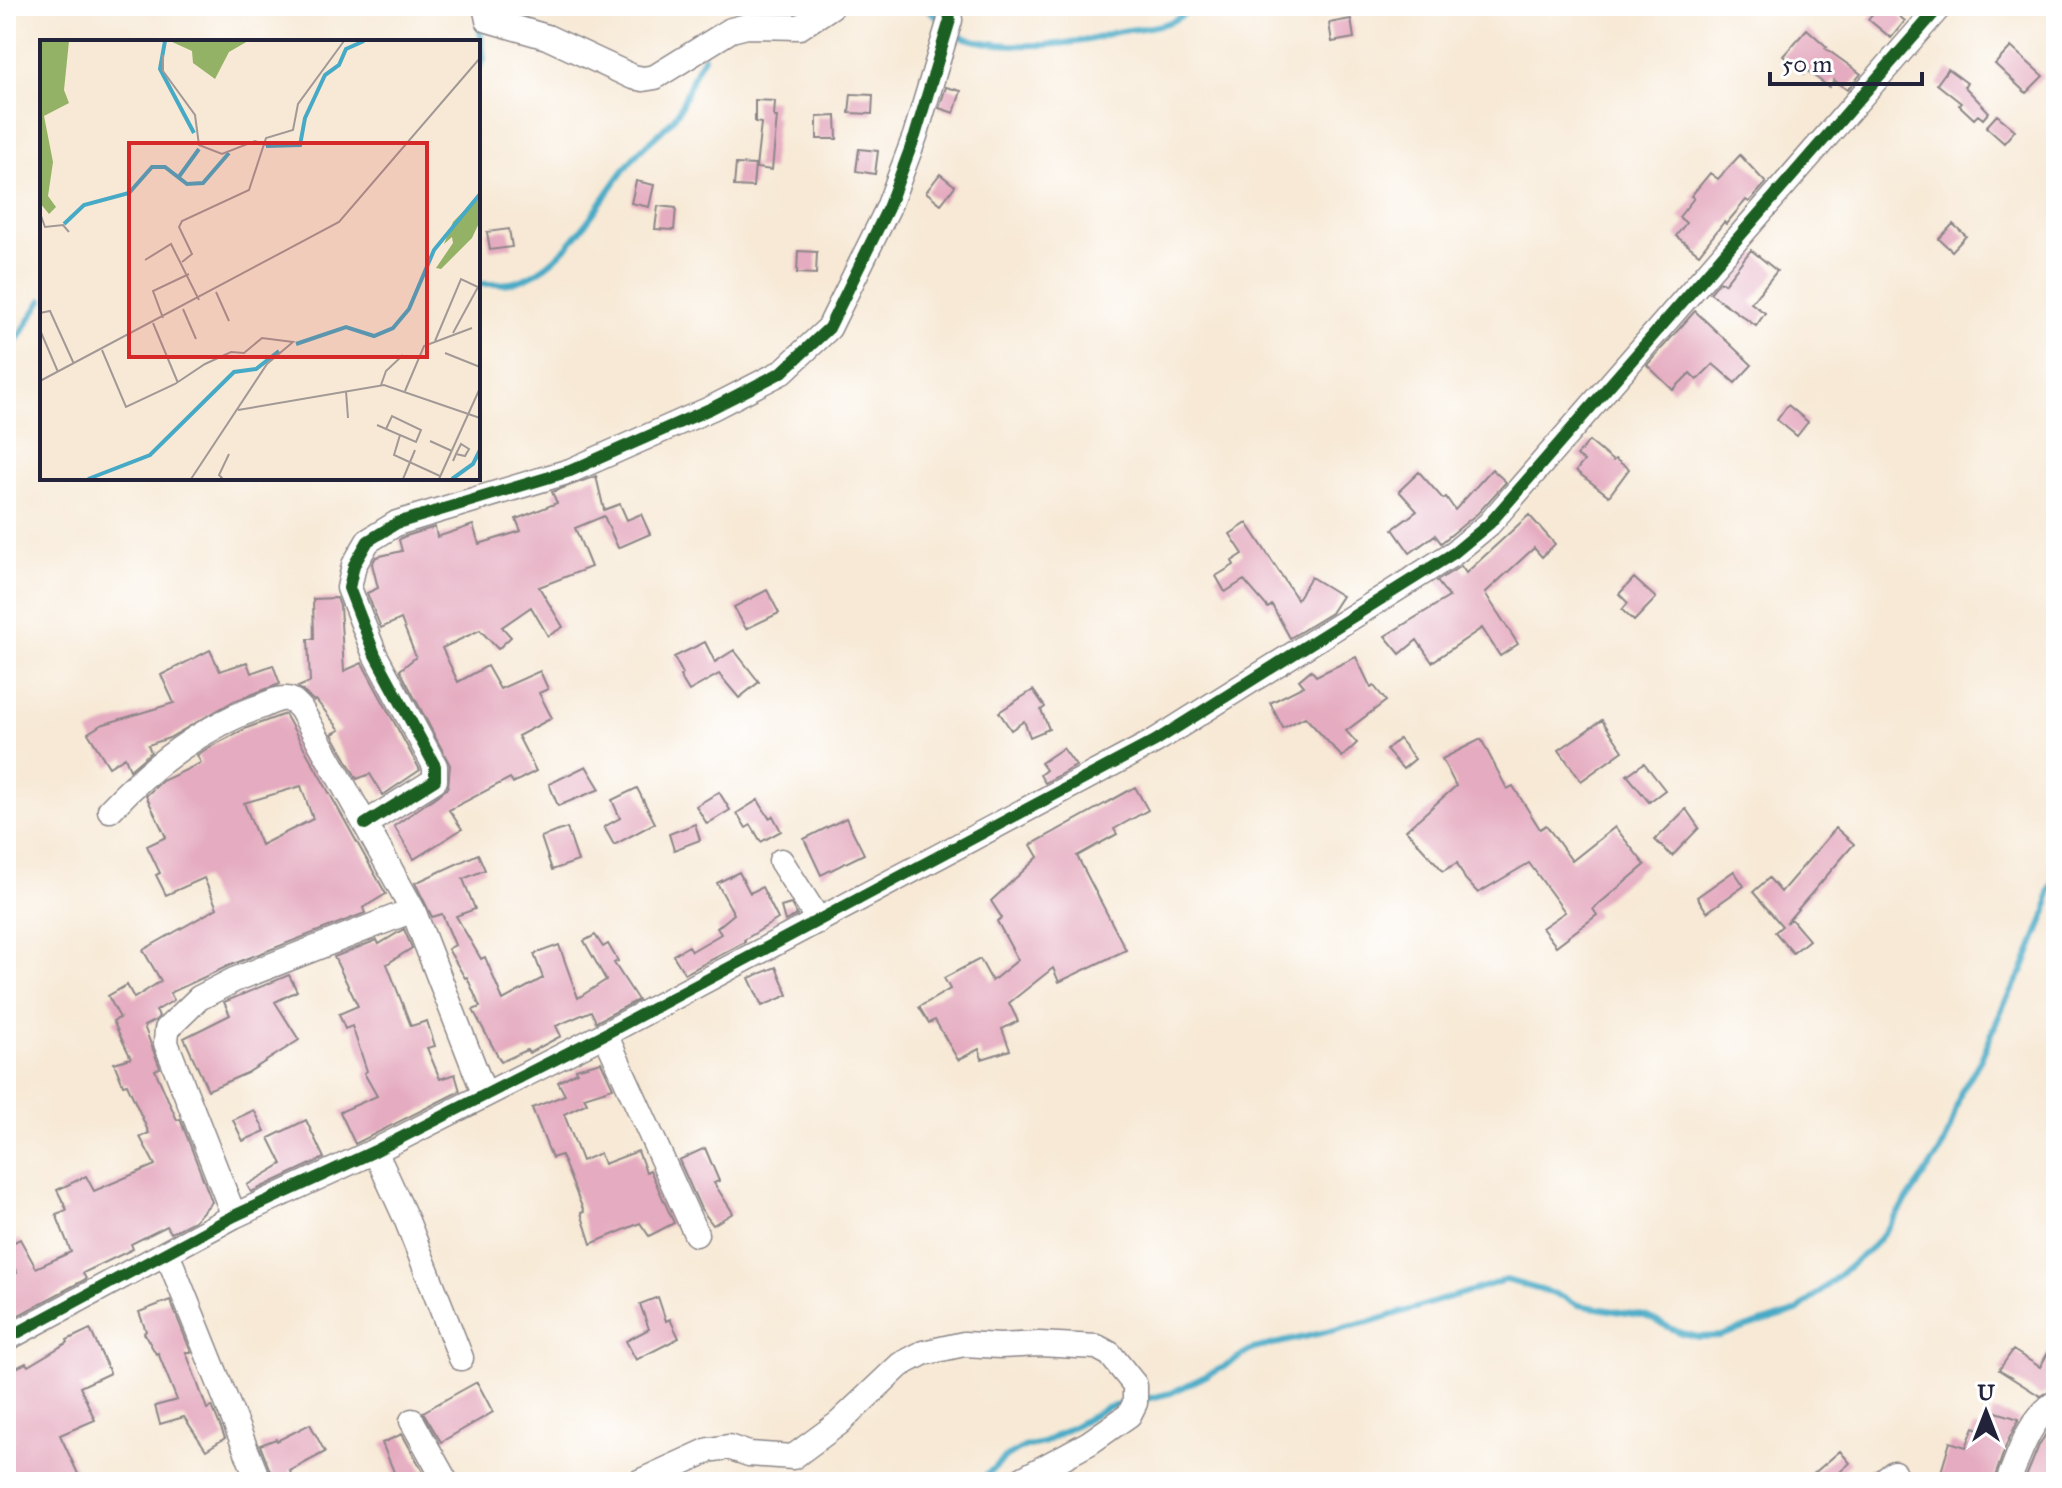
<svg xmlns="http://www.w3.org/2000/svg" width="2062" height="1488" font-family="'IM FELL Great Primer',serif">
<style>
.lines{fill:none;stroke-linecap:round;stroke-linejoin:round}
.stream{stroke:#46aac6;stroke-width:6}
.building{fill:#e5abc0;fill-rule:evenodd}
.minor-casing{stroke:#8c8688;stroke-width:27}
.minor{stroke:#fff;stroke-width:24}
.cycleway-casing{stroke:#fff;stroke-width:17}
.cycleway{stroke:#1b5e20;stroke-width:12}
.inset-river{fill:none;stroke:#46aac6;stroke-width:4}
.inset-road{fill:none;stroke:#a29997;stroke-width:2}
.view{fill:#d62828;fill-opacity:0.15;stroke:#d62828;stroke-width:4}
.inset-edge{fill:none;stroke:#22223b;stroke-width:4}
</style>
<rect width="100%" height="100%" fill="#fff"/>
<filter id="ink" filterUnits="userSpaceOnUse"><feTurbulence type="fractalNoise" baseFrequency=".0125" numOctaves="2"/><feDisplacementMap in="SourceGraphic" scale="16" xChannelSelector="R" yChannelSelector="G"/><feConvolveMatrix kernelMatrix="1 2 1 2 8 2 1 2 1" color-interpolation-filters="sRGB"/></filter>
<filter id="wash" filterUnits="userSpaceOnUse"><feTurbulence type="fractalNoise" baseFrequency=".006" numOctaves="4" result="noise"/><feDisplacementMap in="SourceGraphic" scale="32" xChannelSelector="R" yChannelSelector="G"/><feGaussianBlur stdDeviation="1.8" result="paint"/><feColorMatrix in="noise" values="0 0 0 0 0 0 0 0 0 0 0 0 0 0 0 0 0 1.4 0 .05"/><feComposite in="paint" operator="in"/></filter>
<g filter="url(#wash)">
<rect width="100%" height="100%" fill="#f7e9d5"/>
<g class="lines">
<path class="stream" d="M925,6L943,23
M954,34C989,49 1051,47 1088,40C1097,39 1104,35 1112,33C1140,26 1172,31 1192,6
M478,69L484,60L479,22
M478,284C490,284 503,285 515,282C569,267 601,195 635,156C649,140 667,130 678,112C688,94 692,73 704,57
M6,348L18,338L42,300
M1142,1400L1171,1393L1220,1369L1253,1349L1373,1321L1506,1280L1562,1296L1578,1305L1645,1316L1681,1333L1699,1337L1720,1336L1797,1311L1872,1247L1885,1232L1940,1152L1948,1135L1961,1092L1981,1059L2004,1004L2023,970L2047,911L2049,892L2056,876
M979,1482L1006,1457L1024,1447L1043,1443L1106,1408L1127,1403"/>
</g>
<g id="blocks">
<path class="building" d="M1879,6H1887L1905,21L1891,38L1868,19Z
M1351,19L1354,38L1332,42L1329,23Z
M1807,29L1827,47L1825,48L1861,74L1847,90L1834,80L1829,87L1806,70L1804,74L1783,56Z
M2011,47L2043,76L2026,93L1995,64Z
M1948,69L1967,83L1964,86L1989,112L1983,119L1978,115L1974,119L1959,105L1961,103L1937,84Z
M946,87L961,91L954,113L939,108Z
M851,94L873,95L872,114L849,113Z
M755,100L775,101L774,117H777L772,170L756,168L761,123L755,122Z
M1997,115L2015,130L2004,143L1986,127Z
M836,116L837,139H817V117Z
M859,149L878,151L875,174L856,171Z
M1740,155L1766,183L1749,202L1746,200L1726,224L1724,222L1699,254L1676,236L1686,223L1679,217L1694,198L1691,196L1710,173L1718,179Z
M736,164L755,165L753,187L734,186Z
M940,174L955,186L941,204L926,192Z
M636,181L654,185L649,207L631,203Z
M658,206L676,208L674,230L655,229Z
M1953,224L1966,236L1952,251L1939,239Z
M509,229L512,247L490,250L487,232Z
M1751,250L1777,271L1751,303L1765,313L1756,326L1710,293L1720,281L1724,284Z
M798,251L817,252L816,274L797,273Z
M1695,311L1752,365L1735,383L1713,364L1697,380L1690,373L1673,390L1647,365Z
M1788,405L1808,422L1797,436L1777,420Z
M1589,441L1613,461L1615,459L1629,469L1609,496L1576,471L1584,461L1577,456Z
M1492,469L1506,482L1478,513L1441,543L1435,535L1410,553L1393,529L1417,511L1399,491L1419,472L1443,499L1446,497L1455,510Z
M596,476L604,510L620,504L627,520L641,514L650,534L618,548L604,516L575,528L591,567L539,587L563,627L548,636L531,607L502,627L511,637L498,649L480,630L442,648L458,682L487,666L500,689L540,671L548,689L539,693L552,718L518,736L536,771L513,783L510,778L449,810L462,829L414,859L394,826L448,788L450,765L400,670L416,657L401,619L381,628L367,593L378,588L372,564L376,557L402,551L399,540L403,537L435,527L437,537L473,525L479,544L521,531L516,519L557,503L552,492Z
M1529,515L1555,544L1542,557L1534,548L1485,593L1518,644L1500,656L1482,628L1432,662L1417,640L1400,654L1385,636L1449,597L1437,581L1461,566L1466,573Z
M1247,523L1297,599L1311,577L1342,596L1331,613L1290,638L1272,605L1268,608L1244,580L1225,592L1216,576L1234,565L1232,561L1243,554L1230,534Z
M1634,578L1656,598L1634,621L1622,610L1628,603L1619,594Z
M767,590L779,613L746,629L734,607Z
M337,598L340,606L344,671L362,663L420,770L383,795L370,774L357,779L332,734L340,730L316,700L314,701L298,687L310,682L308,639H314L313,599Z
M705,642L715,662L734,650L759,682L739,698L719,674L689,691L680,676L683,674L674,657Z
M210,650L220,671L247,662L251,673L273,665L280,684L234,701L169,738L148,745L151,752L130,770L125,757L109,767L88,733L101,725L174,703L161,675Z
M1356,657L1371,688L1374,686L1386,701L1346,731L1357,743L1342,757L1305,717L1283,728L1270,703L1304,686L1299,680L1311,670L1316,676Z
M1033,690L1045,707L1041,710L1049,729L1030,737L1024,721L1011,730L999,712Z
M285,714L386,894L363,908L365,913L228,966L170,993L174,1000L156,1011L159,1016L156,1020L144,1026L160,1068L155,1070L177,1120L180,1119L212,1202L194,1221L171,1233L167,1226L131,1244L133,1249L83,1273L86,1279L6,1322V1280L17,1273L6,1254V1246L20,1239L36,1268L71,1252L56,1214L67,1210L57,1190L86,1176L94,1191L155,1165L140,1137L149,1133L127,1084L123,1085L114,1063L131,1058L113,1021L120,1018L108,996L127,985L134,998L161,981L143,950L217,908L204,878L166,895L156,875L160,873L147,846L166,837L146,796L162,781L201,763L197,755L208,748L247,728ZM301,786L313,819L261,845L244,803Z
M1602,720L1623,751L1581,781L1559,750Z
M1399,739L1415,759L1403,769L1386,750Z
M1481,739L1507,789L1513,786L1540,829L1546,825L1572,861L1615,827L1645,865L1593,909L1597,915L1556,946L1542,928L1565,912L1529,863L1478,893L1465,879L1457,863L1443,871L1406,830L1456,786L1442,759Z
M1063,748L1076,766L1045,783L1040,775L1046,770L1041,763Z
M1644,763L1665,790L1649,802L1627,775Z
M586,766L600,789L558,806L549,784Z
M1135,787L1148,810L1114,829L1117,834L1077,856L1126,950L1059,982L1053,968L1009,1003L1018,1021L1002,1029L1010,1050L982,1059L979,1049L958,1060L935,1020L929,1023L919,1007L950,989L944,978L980,959L992,981L1018,960L997,921L1002,918L991,901L1038,857L1031,845Z
M637,788L655,823L614,845L604,827L620,818L612,800Z
M719,792L730,810L707,824L696,806Z
M758,800L769,818L773,816L781,831L761,842L751,825L746,828L737,813Z
M1686,809L1699,828L1672,856L1655,840Z
M846,818L864,854L821,875L804,839Z
M695,824L700,840L674,850L669,834Z
M567,828L578,861L552,870L541,837Z
M1836,828L1854,844L1786,923L1791,919L1809,940L1793,953L1775,932L1782,926L1753,892L1769,878L1781,892Z
M478,854L485,870L463,879L475,909L456,916L481,959L485,957L503,1000L543,978L534,954L559,945L578,998L606,980L584,941L595,935L603,947L608,944L618,961L614,963L638,1000L596,1022L591,1011L556,1026L561,1036L529,1053L527,1050L501,1062L473,1010L480,1007L467,977L465,978L448,949L455,945L442,914L432,917L415,883Z
M1734,871L1744,886L1707,912L1697,897Z
M739,872L750,893L762,887L778,919L744,940L745,942L685,974L673,955L689,946L692,951L721,934L717,928L734,914L717,883Z
M791,904L797,915L785,921L781,907Z
M404,929L412,948L387,964L411,1026L427,1021L435,1046L427,1048L440,1079L455,1074L460,1091L355,1144L340,1112L377,1096L364,1073L367,1071L352,1026L345,1029L339,1014L358,1006L334,957L377,940L379,944Z
M776,967L788,995L762,1006L749,978Z
M289,975L297,991L275,1002L299,1040L247,1073L208,1090L184,1038L230,1015L224,1002Z
M601,1062L613,1088L584,1097L587,1103L564,1114L582,1161L600,1153L604,1164L638,1151L646,1172L650,1170L674,1223L649,1236L640,1223L591,1244L581,1213L584,1212L561,1155L552,1158L532,1108L565,1095L558,1082L577,1072L576,1069Z
M254,1110L265,1131L243,1141L233,1120Z
M306,1120L324,1158L251,1192L247,1185L282,1164L269,1138Z
M705,1148L719,1181L714,1183L733,1213L713,1225L701,1209L679,1160Z
M658,1297L666,1321L670,1319L679,1338L636,1360L626,1341L649,1329L640,1304Z
M170,1300L191,1352H186L207,1409L212,1406L225,1438L206,1450L184,1417L160,1424L155,1406L177,1400L158,1353L156,1354L144,1333L146,1331L139,1312Z
M90,1329L110,1373L80,1387L95,1420L60,1435L79,1476L67,1482H6V1373L26,1363L28,1366L68,1342L67,1340Z
M2056,1338V1387L2040,1396L1999,1370L2013,1350L2040,1367Z
M477,1382L493,1412L441,1442L423,1412Z
M1993,1411L2019,1419L2007,1443L1993,1482H1938L1950,1442L1966,1447L1974,1427L1987,1432Z
M310,1424L325,1452L290,1471L291,1474L274,1481L260,1445L276,1439L277,1441Z
M2050,1428L2056,1430V1482H2024L2039,1445Z
M402,1434L423,1472L398,1482L382,1443Z
M1840,1451L1850,1463L1829,1482H1804Z"/>
</g>
</g>
<g filter="url(#ink)">
<use href="#blocks" fill-opacity="0" stroke="#8c8688" stroke-width="2"/>
<g class="lines">
<g class="minor-casing">
<path id="minor" d="M485,6L488,20L547,37L633,77L643,79L655,77L731,30L747,26L800,27L832,6
M110,810C151,766 205,725 262,706C269,703 279,698 286,699C293,699 296,704 301,709L413,910L484,1093
M365,824L435,780V766L375,655L349,588L354,565L368,541L397,523L570,471L712,408L782,372L829,328L888,208L915,136L950,20L948,6
M781,861L819,921
M605,1034L696,1234
M375,1151L407,1221L461,1358
M234,1216L166,1043L167,1029L199,998L234,980L413,910
M167,1253L259,1482
M6,1339L234,1216L375,1151L605,1034L1155,741L1454,553L1489,524L1940,6
M412,1421L446,1482
M639,1482L709,1450L728,1447L749,1454L793,1457L839,1423L900,1365L923,1353L964,1344L1000,1346L1039,1344L1097,1347L1110,1354L1135,1385V1403L1129,1415L1089,1443L1017,1482
M1883,1482L1894,1473
M2008,1482C2020,1452 2028,1421 2056,1402"/>
</g>
<use href="#minor" class="minor"/>
<g class="cycleway-casing">
<path id="cycleway" d="M365,824L435,780V766L375,655L349,588L354,565L368,541L397,523L570,471L712,408L782,372L829,328L888,208L915,136L950,20L948,6
M6,1339L234,1216L375,1151L605,1034L1155,741L1454,553L1489,524L1940,6"/>
</g>
<use href="#cycleway" class="cycleway"/>
</g>
</g>
<g transform="translate(40 40)">
<rect width="440" height="440" fill="#f7e9d5"/>
<path d="M0,1H29L24,50L29,63L4,76L13,122L8,156L16,167L9,174L0,163ZM130,1H208L189,12L175,39L153,23L152,11ZM440,154V181L432,198L401,229L396,228L413,203L412,197L404,204L413,182Z" fill="#94b265"/>
<path class="inset-river" d="M125,1L120,29L154,93M226,106L260,105L265,78L285,35L299,25L306,9L324,1M138,138L159,109M24,184L44,165L89,153L112,127H125L147,144L163,143L189,113M256,304L306,287L334,296L353,288L369,269L394,210L440,154M48,439L110,415L194,332L216,329L239,311M412,439L433,424L440,410"/>
<path class="inset-road" d="M123,15V31L155,75L159,105L182,114L215,101L226,105M0,173L5,187L23,185L29,192M105,220L131,204L159,260M142,222L152,214L139,187L142,181L209,150L226,98L253,90L258,64L304,1M176,252L189,281M143,269L156,299M0,273L10,271L34,324M123,278L113,251L149,234M113,283L138,343M0,290L18,332M413,293L438,247M395,301L421,239L440,248M62,310L86,367L135,344L165,324L191,312L204,313L222,298L253,302L227,324L151,439M405,313L440,327M0,341L299,182L440,18M341,345L346,331L363,315M306,351L308,378M365,351L384,306L432,288M198,370L344,345L440,378M337,385L360,395L354,415L400,436M346,389L352,376L381,390L376,402L360,395M390,401L412,411M413,421L416,414L421,404L429,409L425,416L416,414M183,439L179,435L189,414M363,439L375,410M399,439L440,348"/>
<path class="view" d="M89,103H387V317H89Z"/>
<rect width="440" height="440" class="inset-edge"/>
</g>
<rect width="2062" height="1488" fill="none" stroke="#fff" stroke-width="32"/>
<g transform="translate(1986 1412)" stroke="#ffffff" stroke-width="6" paint-order="stroke">
<path d="M0-6L14 30L0 20L-14 30Z" fill="#22223b"/>
<text y="-12" font-size="22" font-weight="bold" text-anchor="middle" fill="#22223b">U</text>
</g>
<path d="M1770 72v12h152v-12" fill="none" stroke="#22223b" stroke-width="4"/>
<text x="1782" y="72" font-size="24" fill="#22223b" stroke="#ffffff" stroke-width="6" paint-order="stroke">50 m</text>
</svg>
